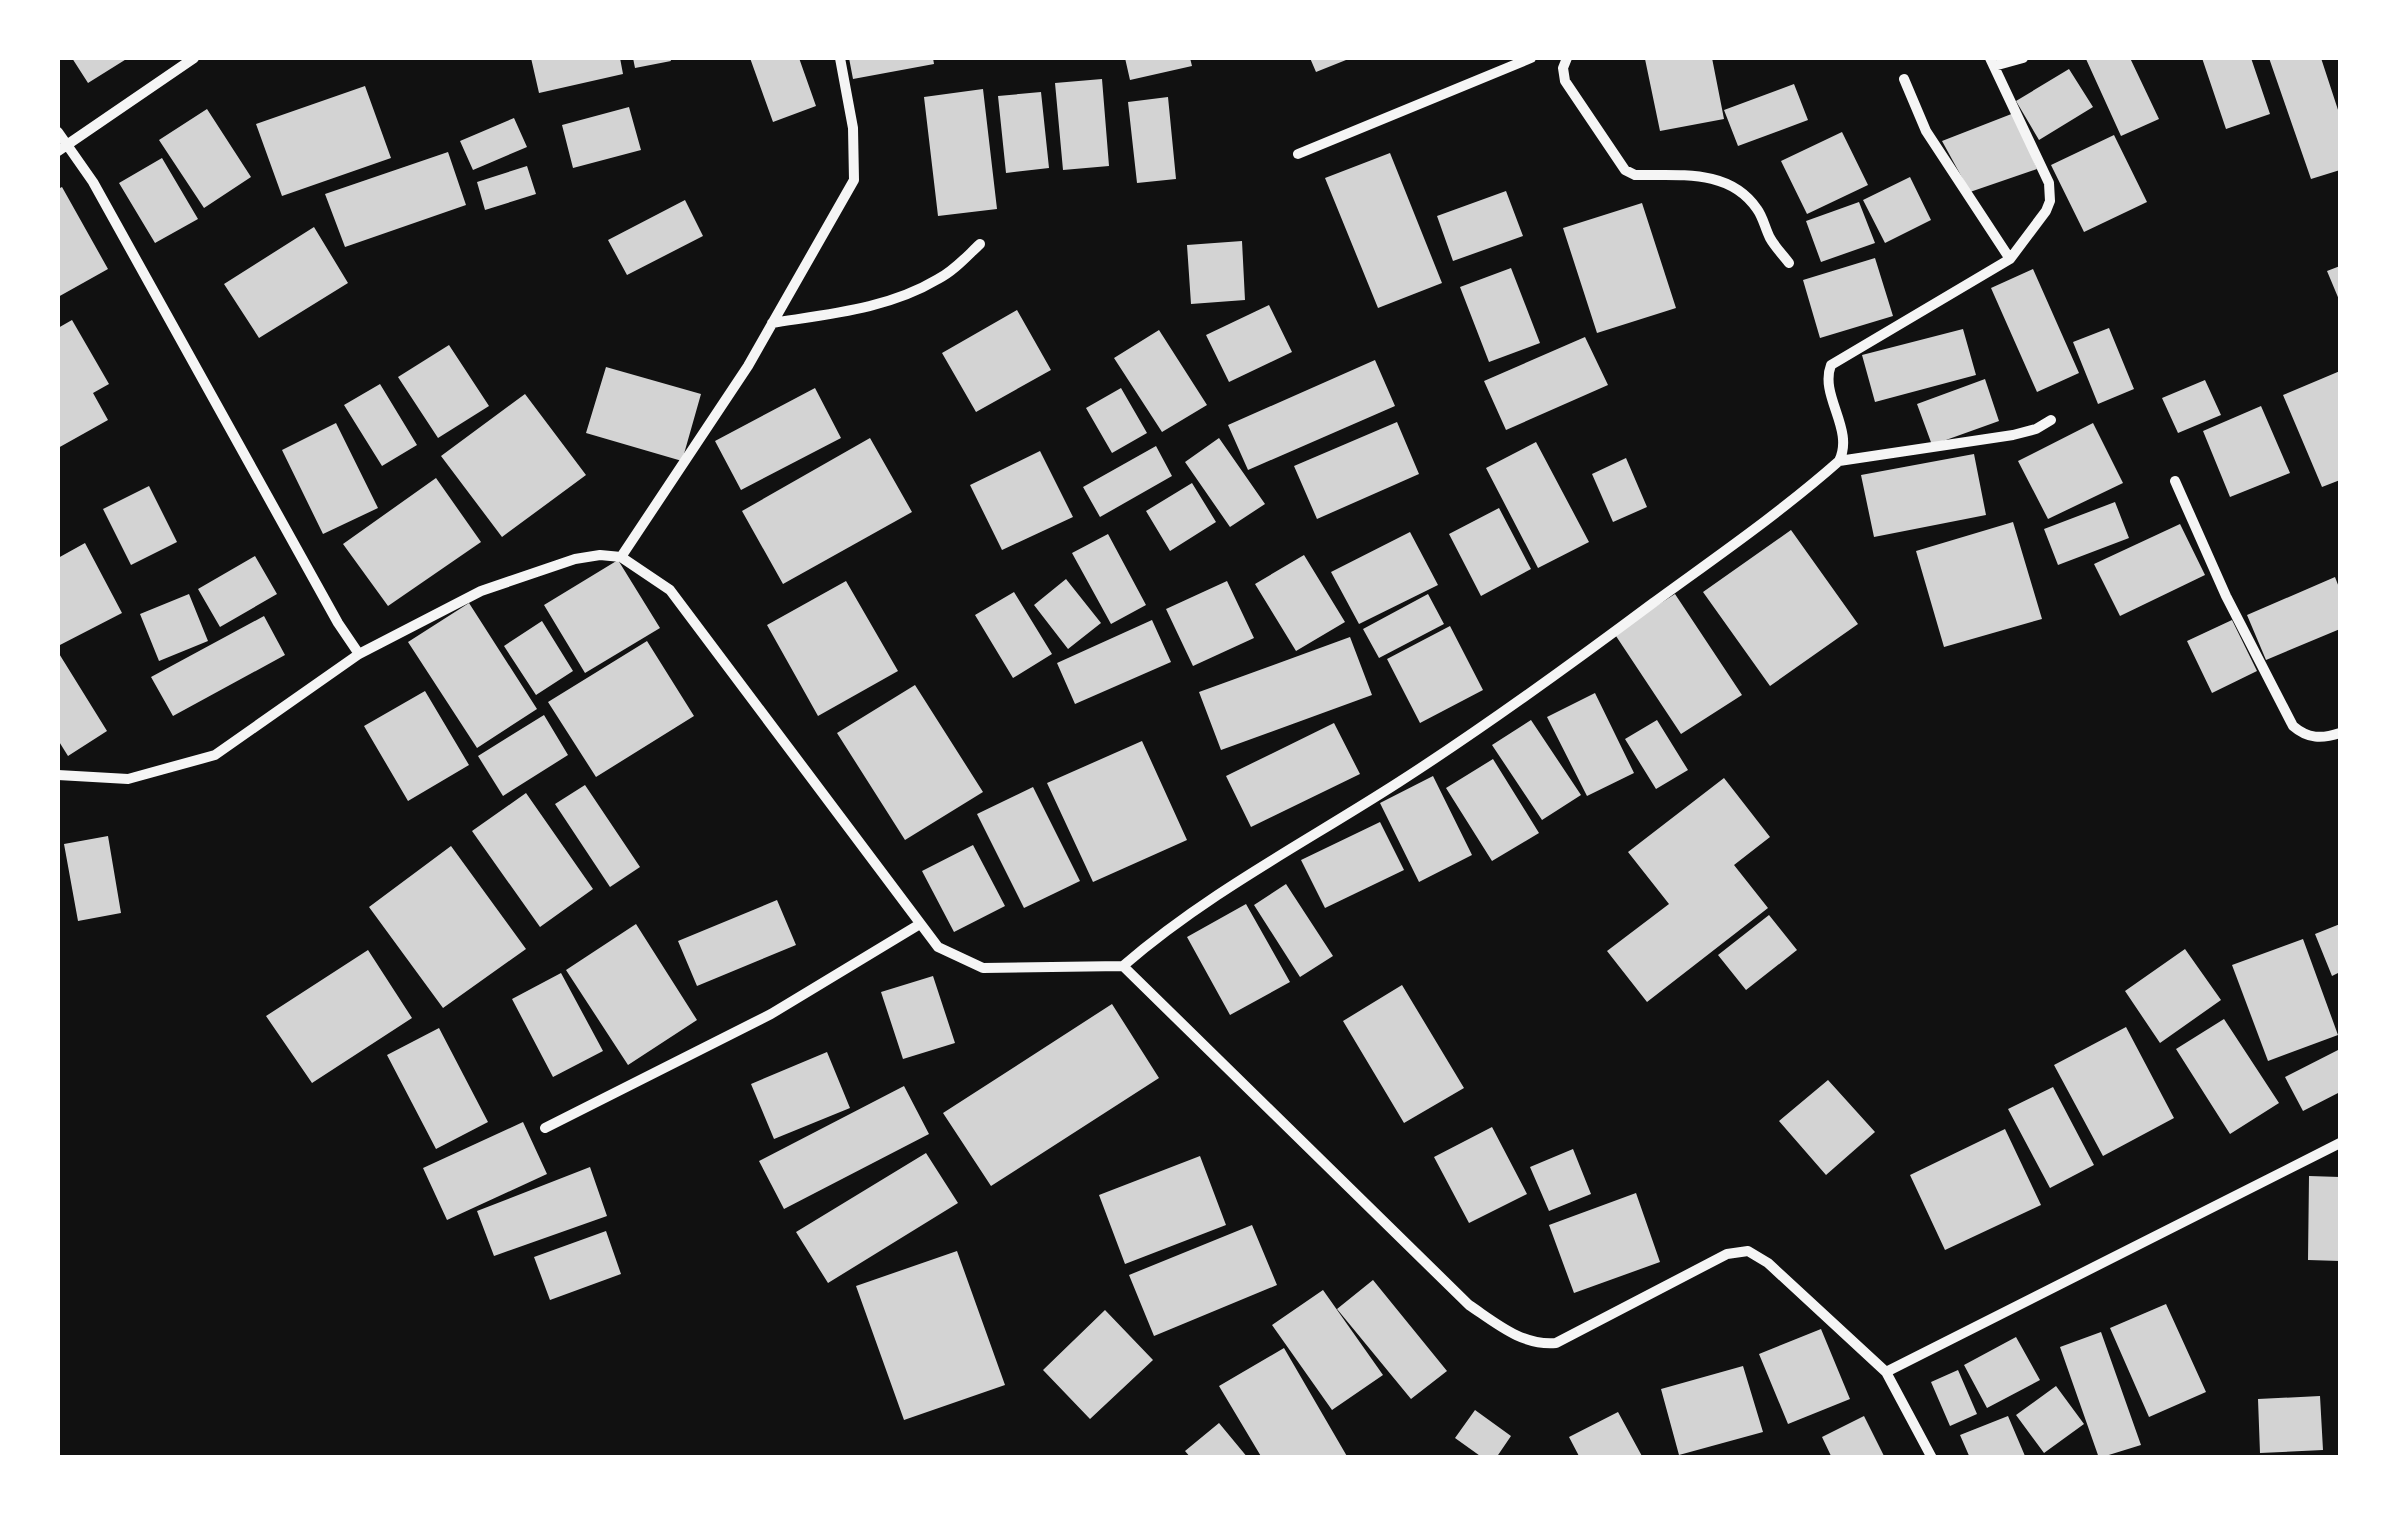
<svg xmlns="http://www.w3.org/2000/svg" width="2398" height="1515" font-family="Rubik,sans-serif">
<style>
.building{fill:#d3d3d3}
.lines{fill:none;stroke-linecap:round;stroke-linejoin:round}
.minor{stroke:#f5f5f5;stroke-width:10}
</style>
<rect width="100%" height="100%" fill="#111"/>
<path class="building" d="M72,58H128L88,83Z
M531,58H620L623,74L539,93Z
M633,58H670L671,61L635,68Z
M750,58H799L816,106L773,122Z
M849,58H933L934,64L853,79Z
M1125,58H1190L1192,66L1130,80Z
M1310,58H1351L1316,72Z
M1654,58H1712L1724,119L1660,131L1645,59Z
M2090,58H2130L2159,119L2121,136L2086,59Z
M2202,58H2251L2270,114L2226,129Z
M2269,58H2321L2340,116V170L2311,179Z
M2069,69L2093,107L2039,140L2016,101Z
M1102,79L1109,166L1063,170L1055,83Z
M1794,84L1808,120L1738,146L1724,110Z
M365,86L391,158L282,196L256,124Z
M983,89L997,209L938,216L924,97Z
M1041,92L1049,168L1006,173L998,96Z
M1168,97L1176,179L1137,183L1128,102Z
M629,107L641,150L573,168L562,125Z
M207,109L251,177L204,208L159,140Z
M2014,113L2037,169L1970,192L1942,141Z
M514,118L527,147L473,170L460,141Z
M1842,132L1868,185L1807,214L1781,161Z
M2114,135L2147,202L2084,232L2051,165Z
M448,152L466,205L345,247L325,194Z
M1390,153L1442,283L1378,308L1325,178Z
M162,158L198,219L155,243L119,183Z
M527,166L536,194L485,210L477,182Z
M1910,177L1931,220L1885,243L1863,200Z
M62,187L108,269L58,297V189Z
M1506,191L1523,236L1453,261L1437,216Z
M685,200L703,236L627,275L608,240Z
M1859,202L1875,243L1821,262L1806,221Z
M1642,203L1676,308L1597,333L1563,228Z
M314,227L348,283L259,338L224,284Z
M1242,241L1245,300L1191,304L1187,245Z
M1875,258L1893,316L1820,338L1803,280Z
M2340,266V302L2327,271Z
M1511,268L1540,343L1489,362L1460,287Z
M2033,269L2079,373L2037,392L1991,288Z
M1269,305L1292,352L1229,382L1206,335Z
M1017,310L1051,370L976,412L942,353Z
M72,320L109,384L93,393L108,420L58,448V328Z
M2109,328L2134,389L2098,404L2073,342Z
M1963,329L1976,375L1875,402L1862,355Z
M1159,330L1207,405L1162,432L1114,358Z
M1585,337L1608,385L1506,430L1484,381Z
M449,345L489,406L438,438L398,377Z
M1375,360L1395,406L1248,470L1228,425Z
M606,367L701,394L682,461L586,433Z
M2340,371V480L2322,487L2283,395Z
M1985,379L1999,421L1932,445L1917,404Z
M2205,380L2221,415L2178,433L2162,398Z
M380,384L417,445L382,466L344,405Z
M815,388L841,438L741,490L715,441Z
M1121,388L1147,433L1112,453L1086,408Z
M525,394L586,475L502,537L441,456Z
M2261,406L2290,473L2230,497L2203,431Z
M1397,422L1419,474L1317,519L1294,466Z
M336,423L378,508L323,534L282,450Z
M2093,423L2123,483L2048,519L2018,461Z
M870,438L912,512L783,584L742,511Z
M1219,438L1265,504L1230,527L1185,462Z
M1536,442L1589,542L1538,568L1486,468Z
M1156,446L1172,476L1100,517L1083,487Z
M1040,451L1073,517L1002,550L970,485Z
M1974,454L1986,515L1874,537L1861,475Z
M1626,458L1647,507L1613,522L1592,474Z
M436,478L481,542L388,606L343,544Z
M1192,483L1216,522L1170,551L1146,511Z
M149,486L177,542L131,565L103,509Z
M2115,502L2129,538L2058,565L2044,529Z
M1499,508L1531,569L1481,596L1449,534Z
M2013,522L2042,619L1944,647L1916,551Z
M2180,524L2205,575L2120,616L2094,564Z
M1791,530L1858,624L1770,686L1703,592Z
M1410,532L1438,585L1359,624L1331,572Z
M1108,534L1146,605L1111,624L1072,553Z
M85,543L122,613L58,646V558Z
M1304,555L1345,622L1296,651L1255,584Z
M255,556L277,594L220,627L198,589Z
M618,560L660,628L585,673L544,605Z
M2335,577L2340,590V629L2266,660L2247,615Z
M1066,579L1101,623L1068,649L1034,605Z
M846,581L898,671L818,716L767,625Z
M1227,581L1254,638L1193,666L1166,609Z
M1014,592L1052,654L1013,678L975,615Z
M189,594L208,641L159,661L140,614Z
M1428,594L1444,624L1379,658L1363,629Z
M1675,594L1742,695L1681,734L1614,633Z
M469,603L537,709L477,748L408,642Z
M264,616L285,655L173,716L151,677Z
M1152,620L1171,662L1075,704L1057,663Z
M2232,620L2257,671L2212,693L2187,641Z
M542,621L573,671L536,695L504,646Z
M1450,626L1483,690L1420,723L1387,659Z
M1350,637L1372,695L1221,750L1199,692Z
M647,641L694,716L596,777L548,702Z
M58,652L107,731L68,756L58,740Z
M915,685L983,792L905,840L837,733Z
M425,691L469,765L408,801L364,726Z
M1595,693L1634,773L1587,796L1547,717Z
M544,715L568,755L503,796L478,756Z
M1531,720L1581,795L1542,820L1492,745Z
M1657,720L1688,770L1656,789L1625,739Z
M1334,723L1360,774L1251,827L1226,776Z
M1142,741L1187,840L1093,882L1047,783Z
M1493,759L1539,833L1492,861L1446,788Z
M1433,776L1472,855L1419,882L1380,803Z
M1724,778L1770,837L1734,865L1768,908L1647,1002L1607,951L1669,904L1628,852Z
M585,785L640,867L610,887L555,804Z
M1033,787L1080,881L1024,908L977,814Z
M526,793L593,889L540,927L472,831Z
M1380,822L1404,870L1325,908L1301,860Z
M108,836L121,913L78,921L64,844Z
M973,845L1005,906L954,932L922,871Z
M451,846L526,949L443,1008L369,907Z
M1286,884L1333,956L1300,977L1254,905Z
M777,900L796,945L697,986L678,941Z
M1246,904L1290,982L1230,1015L1187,937Z
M1769,915L1797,950L1746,990L1718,955Z
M636,924L697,1020L628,1065L566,970Z
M2340,924V972L2332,976L2315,934Z
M2303,939L2338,1035L2268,1061L2232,965Z
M2185,949L2221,1000L2160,1043L2125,991Z
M368,950L412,1018L312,1083L266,1016Z
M561,973L603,1051L553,1077L512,999Z
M933,976L955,1043L903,1059L881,992Z
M1402,985L1464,1088L1404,1123L1343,1021Z
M1112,1004L1159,1078L991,1186L943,1113Z
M2224,1019L2279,1103L2230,1134L2176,1049Z
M2126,1027L2174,1118L2103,1156L2054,1065Z
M439,1028L488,1122L436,1149L387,1055Z
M2340,1049V1092L2303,1111L2285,1077Z
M827,1052L850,1108L774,1139L751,1084Z
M1828,1080L1875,1132L1826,1175L1779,1121Z
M904,1086L929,1134L784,1209L759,1161Z
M2053,1087L2094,1165L2050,1188L2008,1109Z
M523,1122L547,1174L447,1220L423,1168Z
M1492,1127L1527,1194L1469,1223L1434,1157Z
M2005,1129L2041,1205L1945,1250L1910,1175Z
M1573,1149L1591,1194L1549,1211L1530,1167Z
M926,1153L958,1203L828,1283L796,1232Z
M1200,1156L1226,1225L1125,1264L1099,1195Z
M590,1167L607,1216L494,1256L477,1211Z
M2309,1176L2340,1177V1261L2308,1260Z
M1636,1193L1660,1262L1574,1293L1549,1225Z
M1252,1225L1277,1285L1154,1336L1129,1275Z
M606,1231L621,1274L550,1300L534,1257Z
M957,1251L1005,1385L904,1420L856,1286Z
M1373,1280L1447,1371L1411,1399L1337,1309Z
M1323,1290L1383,1375L1332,1410L1272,1325Z
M2166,1304L2206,1392L2149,1417L2110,1328Z
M1105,1310L1153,1360L1090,1419L1043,1370Z
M1821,1329L1850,1399L1788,1424L1759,1354Z
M2101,1332L2141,1445L2099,1458L2060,1347Z
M2016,1337L2040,1380L1987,1408L1964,1365Z
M1284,1348L1348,1458H1262L1219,1386Z
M1743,1366L1763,1432L1679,1455L1661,1389Z
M1958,1370L1977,1414L1950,1426L1931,1382Z
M2056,1386L2084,1424L2044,1453L2016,1415Z
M2320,1396L2323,1450L2260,1453L2258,1399Z
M1475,1410L1511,1436L1496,1458H1483L1455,1438Z
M1618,1412L1643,1458H1580L1569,1437Z
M1864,1416L1885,1458H1832L1822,1437Z
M2008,1416L2025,1456L1970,1458L1960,1435Z
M1219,1423L1248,1458H1191L1185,1451Z"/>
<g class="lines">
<path class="minor" d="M1567,58L1563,68L1565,81L1625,170L1635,175C1679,176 1729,168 1757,209C1763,217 1765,228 1770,238C1775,247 1783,255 1789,263
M1994,66L2023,58
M1904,79L1926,131L2010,259
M58,132L93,182L338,623L359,654
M58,151L194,58
M1298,154L1531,58
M772,323C829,314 888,309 938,279C954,271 967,256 980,244
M1839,461L2013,435L2036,429L2051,420
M2175,481L2226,596L2293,726C2308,739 2322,739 2340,733
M621,557L748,366L854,180L853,128L840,58
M58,775L128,779L215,755L359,654L481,591L575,559L600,555L621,557L670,590L938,947L983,968L1123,966L1469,1305C1496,1323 1522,1346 1556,1343L1727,1254L1748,1251L1768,1263L1886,1372
M1123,966C1207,893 1306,842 1399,782C1486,726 1570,665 1653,603C1716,557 1780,513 1839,461C1855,429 1819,396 1831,365L2010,259L2046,211L2050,201L2049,183L1990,58
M545,1128L771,1014L920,924
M1932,1458L1886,1372L2340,1143"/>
</g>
<rect width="2398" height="1515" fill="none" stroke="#ffffff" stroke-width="120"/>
</svg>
